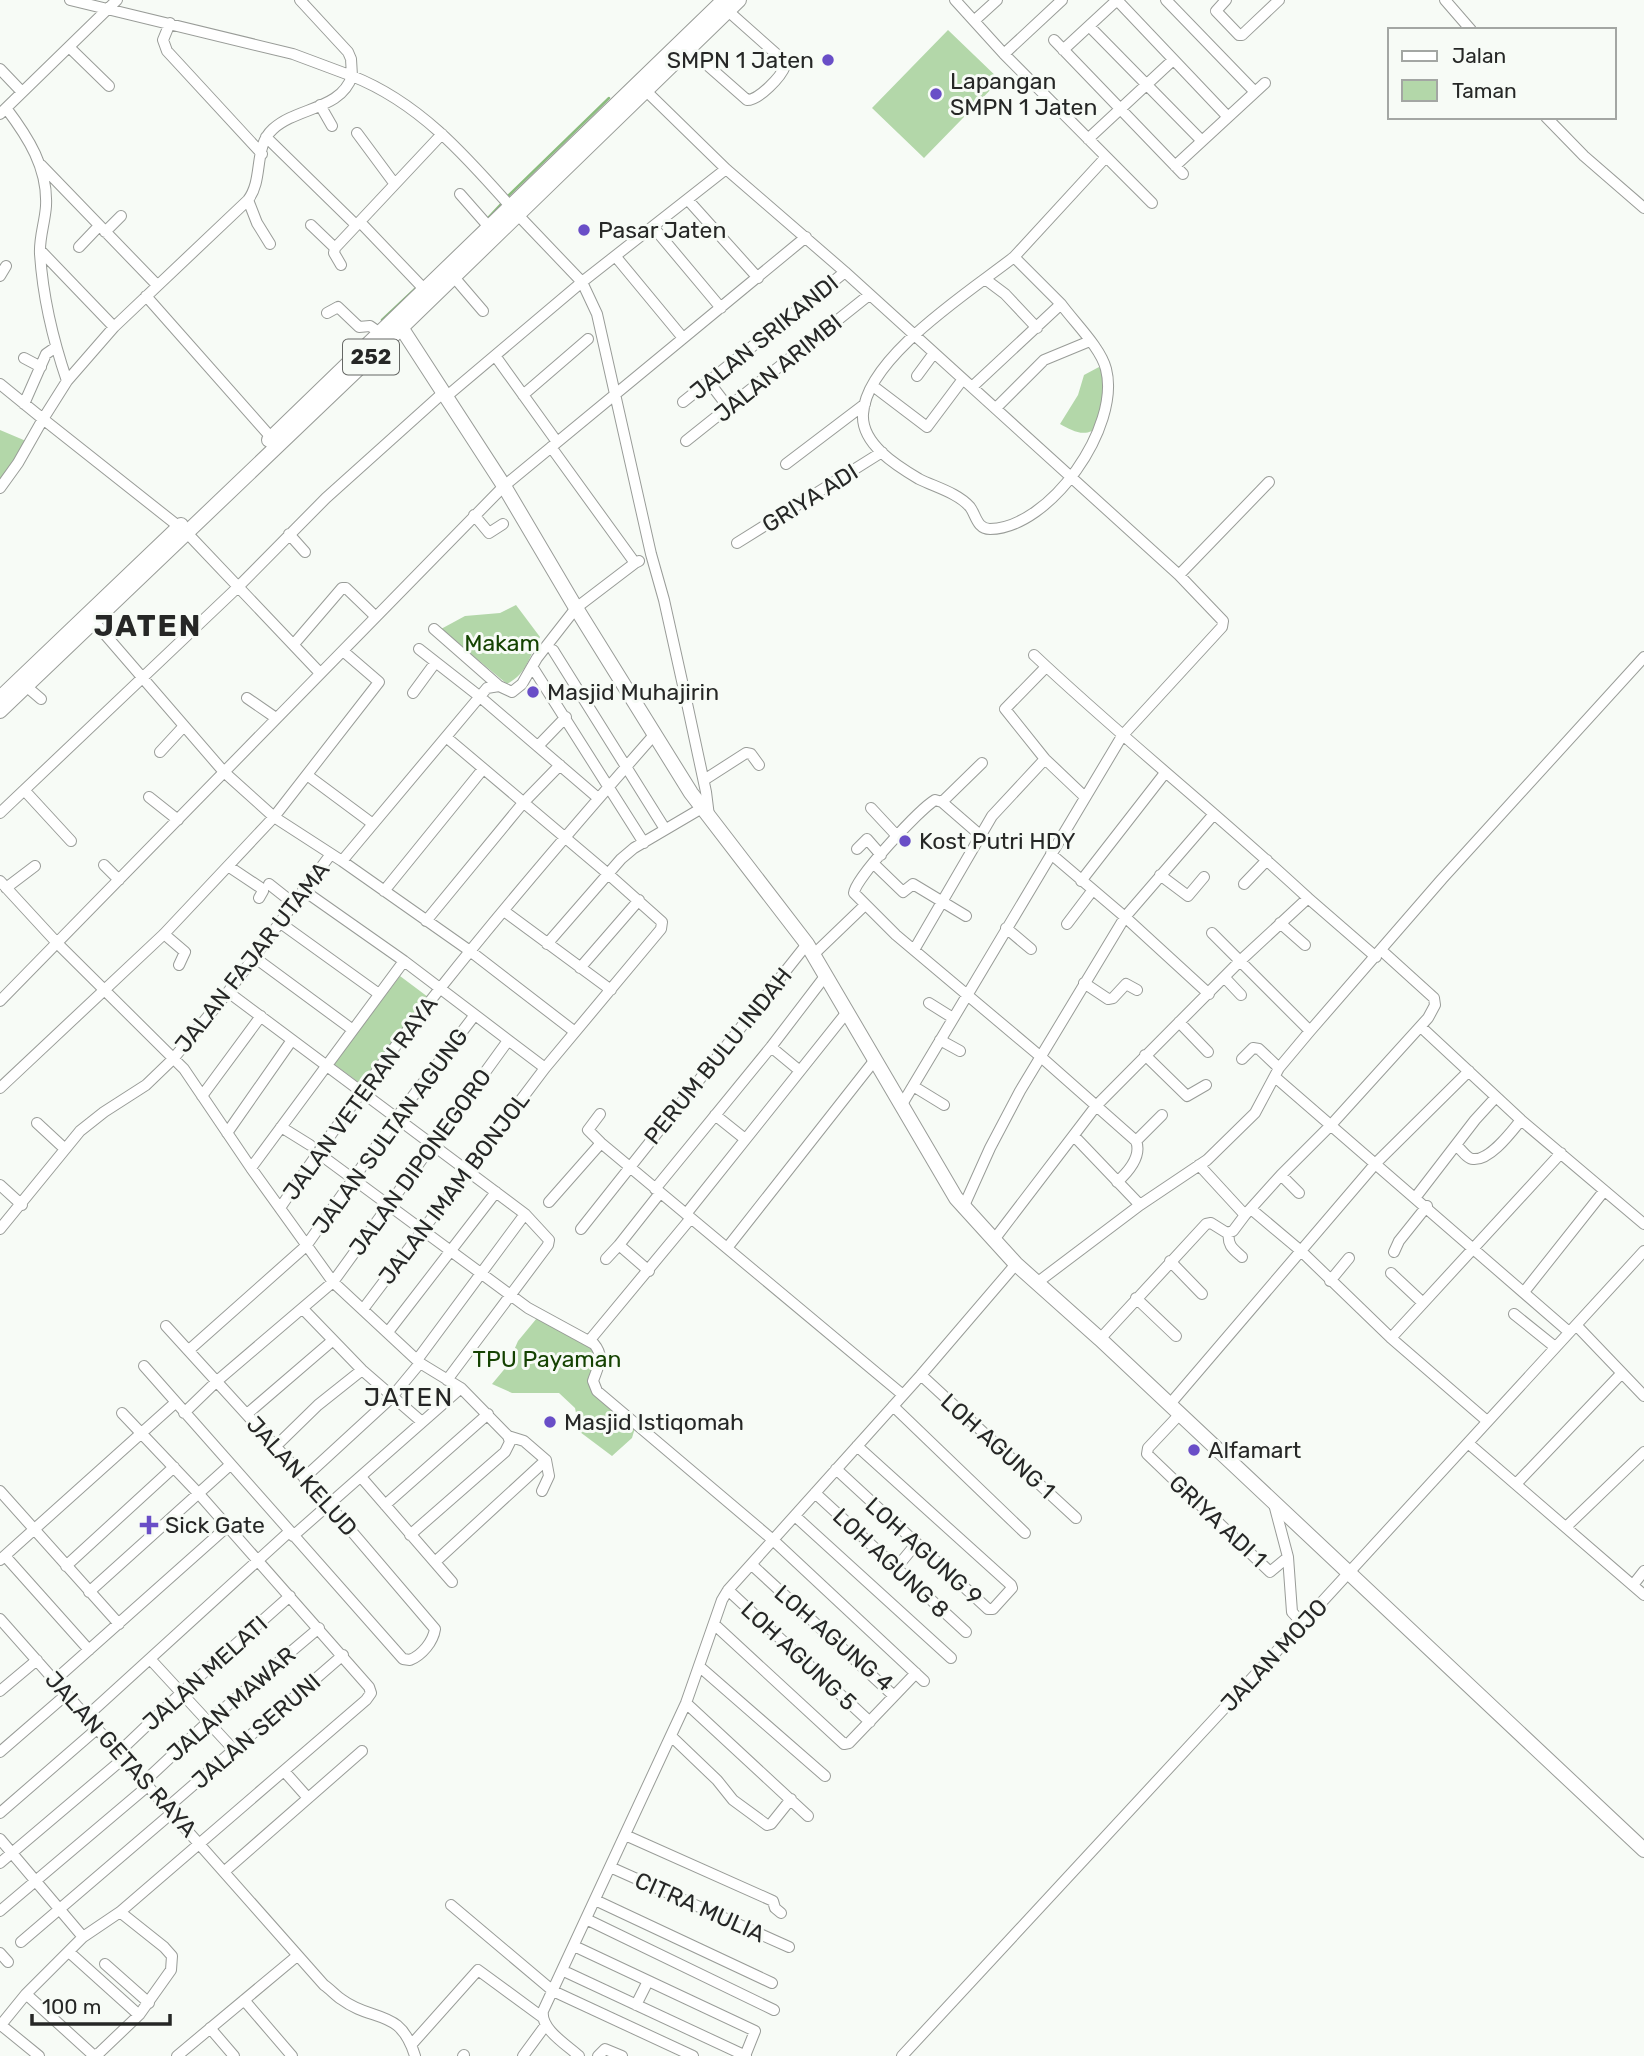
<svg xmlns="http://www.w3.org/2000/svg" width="1644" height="2056" font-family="Rubik,sans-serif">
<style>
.green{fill:#b3d7a9}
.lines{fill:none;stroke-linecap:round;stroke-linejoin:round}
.stream{stroke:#8bbc7e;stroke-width:2.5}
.minor-casing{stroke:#999c98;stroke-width:12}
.major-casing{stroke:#999c98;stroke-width:16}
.minor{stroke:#fff;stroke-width:10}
.major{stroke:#fff;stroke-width:14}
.poi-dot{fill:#694ec7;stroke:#f7fbf6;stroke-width:2.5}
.labels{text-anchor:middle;stroke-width:6;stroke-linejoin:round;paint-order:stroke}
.shield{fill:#f7fbf6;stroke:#656764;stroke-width:2}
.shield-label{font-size:21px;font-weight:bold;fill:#262726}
.poi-label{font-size:23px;fill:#262726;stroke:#f7fbf6;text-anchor:start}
.street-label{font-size:23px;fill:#262726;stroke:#f7fbf6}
.park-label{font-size:23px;fill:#144201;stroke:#f7fbf6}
.quarter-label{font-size:26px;letter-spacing:2px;fill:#262726;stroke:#f7fbf6}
.district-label{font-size:30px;font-weight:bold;letter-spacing:2px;fill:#262726;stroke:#f7fbf6}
</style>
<rect width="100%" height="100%" fill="#f7fbf6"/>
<path class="green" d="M948,30L1000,80L924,158L872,108Z
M1099,367C1113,384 1100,413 1092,431C1081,436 1071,430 1060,424L1078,395L1084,375Z
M0,430L26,441L0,484Z
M516,605L540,637C529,656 528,673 507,684L441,629L465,616L500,613Z
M400,976L428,997L362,1085L334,1064Z
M537,1318C549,1324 589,1341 594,1353C598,1362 592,1377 590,1387L635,1428L632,1438L612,1456L580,1432L575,1408L559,1393H512L492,1384L507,1366L518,1341Z"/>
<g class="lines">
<path class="stream" d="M506,198L609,98
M487,219L502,203
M382,320L415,289"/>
<g class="minor-casing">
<path id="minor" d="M70,0L293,54L352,76C341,110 297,107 273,129C253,147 264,179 248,200L114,327
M300,0L348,52L351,59L352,76C418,102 464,154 510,206
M955,0L1004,54L1152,203
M1117,0L1228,117
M1166,0L1255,92
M1226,0L1216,11L1239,35H1242L1279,0
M1445,0L1471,30
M975,20L997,0
M170,23L163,40L167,51L262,154
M1089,26L1202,141
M1054,40L1183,174
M69,47L109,86
M689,49L747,100C759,100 781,77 785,66L782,59L728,11
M1063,50L1117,0
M1004,54L1062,0
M0,69L22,92
M642,87L726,169L845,272L1179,575L1223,621L1222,627L1122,736L901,1106
M320,105L332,126
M6,108C28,137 48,168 46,206C45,222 39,238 40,254C43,299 53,340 67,381
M0,114L117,0
M1546,117L1584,156L1644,208
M357,133L394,183
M266,137L356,225
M1088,139L1173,60
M41,165L157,285
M1175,166L1265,83
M460,194L489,227
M248,200L257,223L270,244
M688,200L758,278
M517,214L582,282L597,314L651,554L664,600L688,708L706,792L709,816
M360,222L425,290
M311,225L335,248
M654,228L721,308
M105,232L121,216
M79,247L99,226
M40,250L114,327L67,381L43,419L187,533L320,673
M616,257L683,338
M341,265L334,253L335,248L442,134
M0,276L6,266
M453,276L483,311
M985,279L1005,294L1037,328
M146,296L276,443
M1061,304L1014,257L1106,157
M327,313L338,307L359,327L370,326L380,333
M496,357L557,442
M24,358L41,367
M917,376L934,353
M709,382L728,407
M0,384L43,419L18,463L0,488
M873,386L927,427L963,379
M972,387L1061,304C1074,322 1101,348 1106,369C1121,427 1050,528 990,529C977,529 976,515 970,507C958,493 935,487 919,479C897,466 861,444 863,414C866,357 972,290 1014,257
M523,395L588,339
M447,396L582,282L726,169
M683,402L845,272
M24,404L46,354L56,347
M996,408L1044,360L1090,341
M686,441L869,295
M551,447L635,563L639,561
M786,464L865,404
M474,515L489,533L503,524
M289,534L305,552
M737,543L882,452
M1179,575L1269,482
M90,617L224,772L274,817L342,861L470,951L575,1032
M434,629L499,686
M294,644L342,588H346L375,616
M419,649L479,696L598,798
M553,650L665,829
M1034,655C1123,739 1219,815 1308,898
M1046,667L1005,709L1045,759L1085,797
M533,668L644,843
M27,687L41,699
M413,693L435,663
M247,698L276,718
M538,746L566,717
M160,752L184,726
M307,775L373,824
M704,780L746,753L751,754L759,765
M25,791L71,841
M149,797L178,820
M942,802L982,763
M871,808L898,837
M0,813L238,587L326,498L444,392
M980,835L942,802L935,800C920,809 855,878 854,893L896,935L1041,1057L1136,1141C1142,1156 1128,1172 1117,1182
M857,849L867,839L881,855
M1051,854L1125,917L1209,994
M342,861L487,688L499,686L512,692L522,684L537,658L576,608L635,563
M874,864L903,892L913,884L966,916
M104,865L119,880
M228,866L261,888L263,891L259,898
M1160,875L1188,896L1204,877
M0,881L58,944L184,1069L251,1168L333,1282L420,1363L461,1388L508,1436L524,1441L546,1460L549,1476L542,1491
M1081,881L1165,773
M269,884L293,903
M1244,884L1267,860
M6,888L35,866
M303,890L404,961L545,1068
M384,891L483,769
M504,911L611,990
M426,921L523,803L560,765
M279,922L379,994
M1280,923L1305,945
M1067,924L1092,891
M1006,928L1031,949
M1212,933L1310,1031
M164,934L185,952L179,965
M547,944L621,859L634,848L702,808
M914,950L992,816L1045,759
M813,955L864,906
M254,957L353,1030
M580,968L639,900
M1225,978L1241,995
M1084,983L1108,999L1113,998L1126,984L1137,990
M228,992L525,1214L549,1240L548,1245L447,1380
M0,1001L504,486L806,237
M929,1003L953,1018
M1179,1022L1208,1052
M1421,1027L1521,1120L1644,1224
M940,1040L960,1051
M771,1047L800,1071
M1145,1055L1187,1096L1206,1085
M1242,1059L1253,1048L1259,1049L1279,1068
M1275,1077L1569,1332
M913,1086L944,1105
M0,1088L164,934L274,817L379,682L343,651
M202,1096L261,1016
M600,1114L588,1130L601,1143L903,1395
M715,1115L745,1139
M37,1123L65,1149
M281,1127L310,1145
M227,1133L292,1040
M1074,1136L1140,1205
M1136,1141L1162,1115
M1456,1145C1461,1149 1467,1159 1473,1159C1490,1161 1512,1131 1521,1120
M318,1153L528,1308L594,1344C605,1357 598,1366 593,1381L597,1391L773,1540L924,1681
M1199,1165L1245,1215
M251,1168L404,961
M1281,1175L1299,1193
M0,1185L22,1205
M655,1189L771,1047L826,975
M1415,1198L1475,1120L1496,1097
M549,1202L601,1143
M280,1208C331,1133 385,1058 442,986C510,900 582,817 654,735
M963,1208L990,1148L1020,1091L1125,917L1214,814
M1251,1209L1301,1251L1391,1338L1487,1421
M686,1214L847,1012
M0,1229L80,1131L104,1112L146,1085L173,1059L228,992L331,854
M581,1229L807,944
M1229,1233C1227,1245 1233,1249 1242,1257
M993,1241L1096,1106L1240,961L1308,898L1376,957
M619,1245L660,1193
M727,1248L874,1061
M1394,1252L1399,1241L1427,1206
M606,1259L619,1245L649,1271
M1170,1261L1202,1294
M1391,1273L1423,1303
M1330,1281L1349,1258
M1038,1282L1140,1205L1207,1160L1255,1113L1279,1068L1310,1031L1442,879L1644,657
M1524,1292L1604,1191
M1136,1298L1176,1336
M364,1308L545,1068L661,929L662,922L607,873L446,737
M303,1309L362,1370L422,1422
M1514,1314L1555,1347
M1576,1325L1644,1396
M388,1332L496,1192
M1391,1338L1561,1153
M1100,1339L1206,1224L1211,1223L1227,1233L1233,1231L1245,1215L1281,1175L1331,1125L1428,1018L1435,1005L1434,998L1381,950
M589,1341L691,1218
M189,1350L306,1246L397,1117L474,1016
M417,1360L525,1214
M144,1366L403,1659L410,1660C422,1655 433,1642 435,1629L330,1506L166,1326
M921,1375L1076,1518
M1170,1404L1376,1163L1469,1071
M893,1406L1025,1533
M184,1413L217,1381L333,1282L507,1042
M247,1414L332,1341
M1180,1414L1148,1448L1147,1454L1270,1572L1288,1557
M1468,1443L1644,1595
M276,1446L318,1405L362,1370
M836,1469L988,1609H993L1012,1588L1011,1585L857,1446
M361,1477L452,1582
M304,1478L391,1398L420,1363
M1516,1484L1621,1374
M0,1491L119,1624
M815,1493L966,1632
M1274,1504L1288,1557L1292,1612L1303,1624
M385,1505L488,1414
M795,1516L951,1658
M1567,1526L1644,1452
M410,1535L505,1452L510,1442L508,1436
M293,1536L461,1388
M5,1556L89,1650
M0,1560L175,1403
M435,1562L546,1460
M752,1565L894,1696L916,1673
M66,1566L174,1467
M897,1567L916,1544
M1633,1585L1644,1571
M728,1590L870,1722
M89,1592L230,1465
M0,1619L324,1985C330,1989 335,1995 341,1999C373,2023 400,2007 415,2056
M715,1625L844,1744L849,1743L894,1696
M151,1660L234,1750
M700,1667L825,1776
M55,1680L228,1526
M0,1691L37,1660
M686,1703L808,1816
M87,1716L289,1532
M671,1736L717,1780L733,1800L767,1825L771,1824L791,1799
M0,1752L67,1694
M119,1752L182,1692L290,1596
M284,1771L308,1798
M145,1781L209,1721L319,1628
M168,1807L343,1655
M0,1813L98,1728
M625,1835L773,1901L775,1908L781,1913
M0,1839L83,1937
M0,1863L124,1758
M610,1867L789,1947
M225,1871L362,1751
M595,1900L772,1983
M451,1905L553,1991L693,2056
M0,1911L149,1785
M586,1919L774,2010
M21,1942L173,1812
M574,1946L755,2031L745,2056
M69,1952L139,2015L171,1970L172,1956L164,1947L120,1912
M0,1953L8,1962
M105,1964L149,2003
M568,1973L746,2056
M26,1994L92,2054L97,2055L139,2015
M244,2000L292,2056
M636,2005L648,1981
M1,2025L39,2056
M0,2026L26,1994L83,1937L120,1912L366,1700L371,1693L369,1687L199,1494L122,1413
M210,2028L234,2056
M412,2044L478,1970L542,2017
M177,2056L297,1956
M463,2056L464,2055
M523,2056L545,2026
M579,2056C567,2045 540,2029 543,2011L686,1703L722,1600L728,1590L921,1375L1016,1264
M598,2056L605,2049L622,2056
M902,2056L1231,1701L1644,1251"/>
</g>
<g class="major-casing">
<path id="major" d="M395,318L504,486L576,608L691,793L807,944L956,1198L1016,1264L1100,1339L1644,1850
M269,440L724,0
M0,698L181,525
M0,711L401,328L739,0"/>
</g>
<use href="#minor" class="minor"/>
<use href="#major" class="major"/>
</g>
<g class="poi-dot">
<circle cx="828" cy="60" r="7"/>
<circle cx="936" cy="94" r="7"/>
<circle cx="584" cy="230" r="7"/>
<circle cx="533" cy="692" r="7"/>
<circle cx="905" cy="841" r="7"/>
<circle cx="550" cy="1422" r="7"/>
<circle cx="1194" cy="1450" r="7"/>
<path d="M145.5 1514.5h7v7h7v7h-7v7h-7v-7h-7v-7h7z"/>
</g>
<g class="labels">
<rect class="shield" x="343" y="339.5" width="56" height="35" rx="5"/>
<g class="shield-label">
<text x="371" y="364">252</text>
</g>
<g class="poi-label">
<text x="814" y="68" text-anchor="end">SMPN 1 Jaten</text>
<text x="950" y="89">Lapangan<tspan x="950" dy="26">SMPN 1 Jaten</tspan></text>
<text x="598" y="238">Pasar Jaten</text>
<text x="547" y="700">Masjid Muhajirin</text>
<text x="919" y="849">Kost Putri HDY</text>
<text x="564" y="1430">Masjid Istiqomah</text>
<text x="1208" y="1458">Alfamart</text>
<text x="165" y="1533">Sick Gate</text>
</g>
<g class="street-label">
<text transform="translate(764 337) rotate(-39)" y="8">JALAN SRIKANDI</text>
<text transform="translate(778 368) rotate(-39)" y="8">JALAN ARIMBI</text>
<text transform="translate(810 498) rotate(-32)" y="8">GRIYA ADI</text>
<text transform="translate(252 957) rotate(-52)" y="8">JALAN FAJAR UTAMA</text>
<text transform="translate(718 1056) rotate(-51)" y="8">PERUM BULU INDAH</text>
<text transform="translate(360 1098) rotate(-54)" y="8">JALAN VETERAN RAYA</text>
<text transform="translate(390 1131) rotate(-54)" y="8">JALAN SULTAN AGUNG</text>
<text transform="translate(420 1162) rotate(-54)" y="8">JALAN DIPONEGORO</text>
<text transform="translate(454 1188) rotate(-53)" y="8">JALAN IMAM BONJOL</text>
<text transform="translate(998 1446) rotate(42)" y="8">LOH AGUNG 1</text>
<text transform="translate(302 1476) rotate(48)" y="8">JALAN KELUD</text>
<text transform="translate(1218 1521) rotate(43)" y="8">GRIYA ADI 1</text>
<text transform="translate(924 1551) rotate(42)" y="8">LOH AGUNG 9</text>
<text transform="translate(891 1563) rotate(43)" y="8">LOH AGUNG 8</text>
<text transform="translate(834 1638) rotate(41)" y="8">LOH AGUNG 4</text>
<text transform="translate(1274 1655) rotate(-47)" y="8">JALAN MOJO</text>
<text transform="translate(799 1656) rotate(43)" y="8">LOH AGUNG 5</text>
<text transform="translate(205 1673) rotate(-42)" y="8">JALAN MELATI</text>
<text transform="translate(231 1704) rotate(-41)" y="8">JALAN MAWAR</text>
<text transform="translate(256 1731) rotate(-41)" y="8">JALAN SERUNI</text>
<text transform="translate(121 1754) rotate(48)" y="8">JALAN GETAS RAYA</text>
<text transform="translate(700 1907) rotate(24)" y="8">CITRA MULIA</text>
</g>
<g class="park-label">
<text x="502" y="651">Makam</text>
<text x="547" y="1367">TPU Payaman</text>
</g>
<g class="quarter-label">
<text x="409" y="1406">JATEN</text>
</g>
<g class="district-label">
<text x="148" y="636">JATEN</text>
</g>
</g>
<rect x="1388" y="28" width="228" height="91" fill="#f7fbf6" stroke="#a3a6a3" stroke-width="2"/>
<rect x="1402" y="51" width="35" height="10" fill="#ffffff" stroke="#a3a6a3" stroke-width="2"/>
<text x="1452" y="63" font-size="21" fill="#262726">Jalan</text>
<rect x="1402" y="80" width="35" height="21" fill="#b3d7a9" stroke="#a3a6a3" stroke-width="2"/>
<text x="1452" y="98" font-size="21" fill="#262726">Taman</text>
<path d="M32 2014v10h138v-10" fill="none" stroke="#262726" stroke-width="3.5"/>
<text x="42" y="2014" font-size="21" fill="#262726" stroke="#f7fbf6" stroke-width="5" paint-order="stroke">100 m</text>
</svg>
